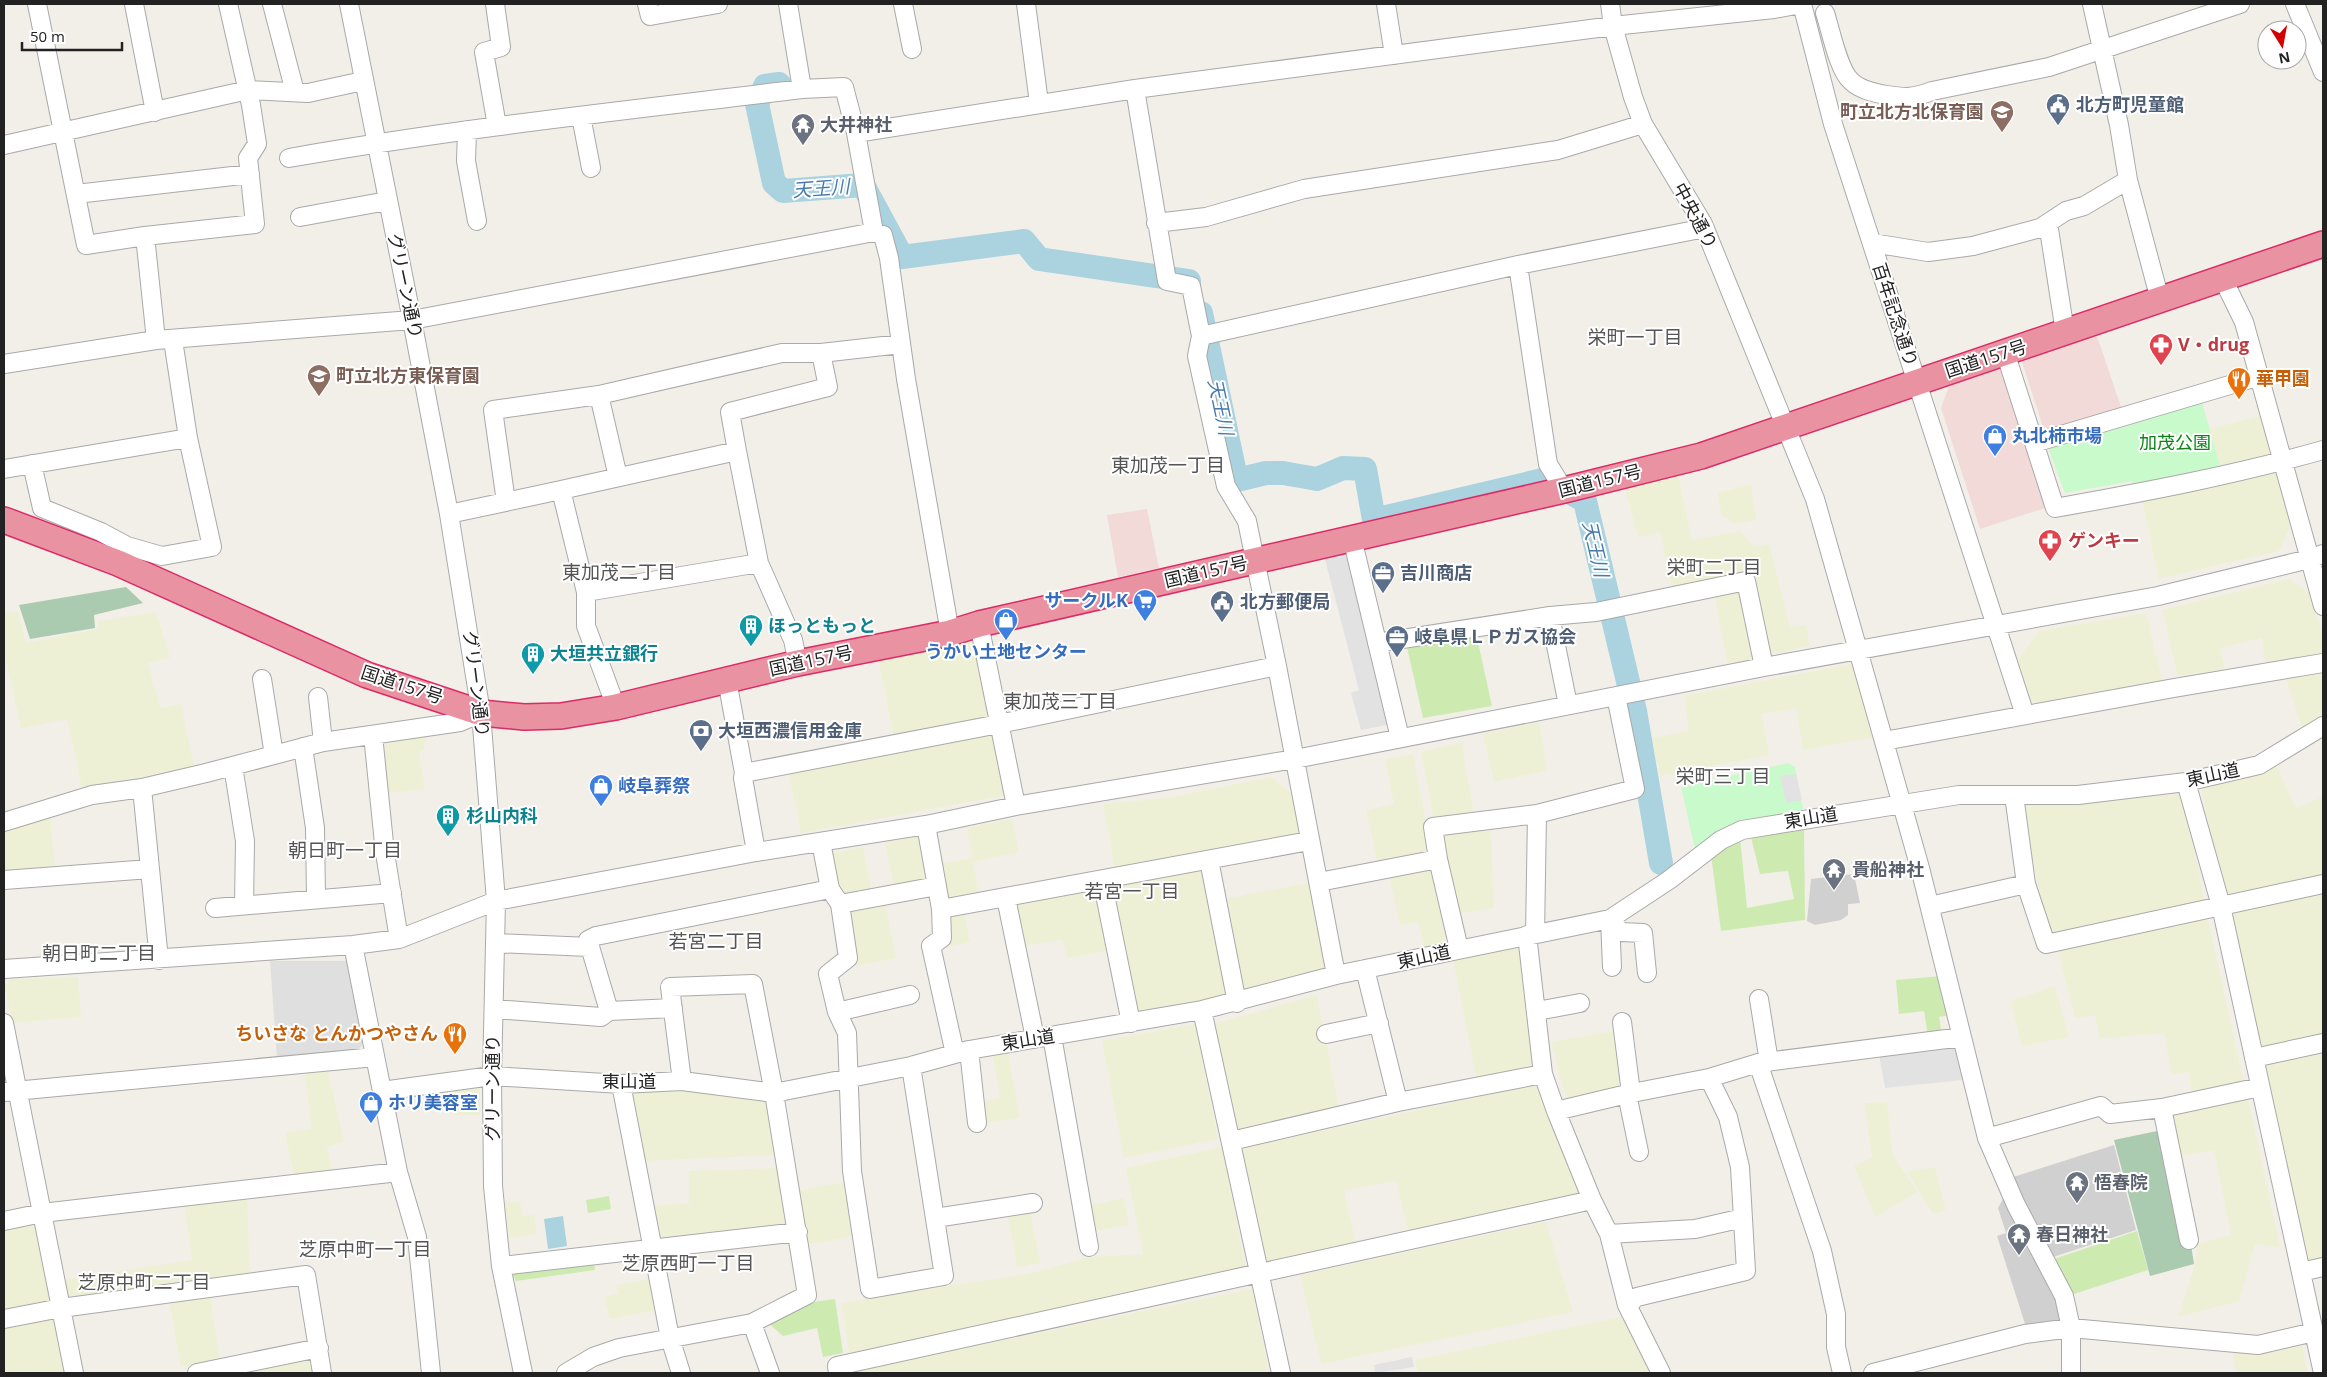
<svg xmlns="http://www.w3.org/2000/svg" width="2327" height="1377" font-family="'Open Sans','Noto Sans JP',sans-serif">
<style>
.residential{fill:#e0dfdf}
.commercial{fill:#f2dad9}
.religious{fill:#d0d0d0}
.farmland{fill:#eef0d5}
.grass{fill:#cdebb0}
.cemetery{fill:#aacbaf}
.park{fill:#c8facc}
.parking{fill:#e2e2e2}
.water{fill:#aad3df}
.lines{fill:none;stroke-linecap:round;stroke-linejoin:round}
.river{stroke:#aad3df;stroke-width:24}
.minor-casing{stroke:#a9a9a9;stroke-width:20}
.highway-casing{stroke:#dc2a67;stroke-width:28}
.minor{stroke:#fff;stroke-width:18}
.highway{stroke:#e892a2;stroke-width:25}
.labels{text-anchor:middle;stroke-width:4;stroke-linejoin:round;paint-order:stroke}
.service-label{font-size:18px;font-weight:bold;fill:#4e5e75;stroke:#fff;text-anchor:start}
.education-label{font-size:18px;font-weight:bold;fill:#785e54;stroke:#fff;text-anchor:end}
.worship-label{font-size:18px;font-weight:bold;fill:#5b616d;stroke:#fff;text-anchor:start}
.street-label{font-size:18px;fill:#222;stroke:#fff}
.health-label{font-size:18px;font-weight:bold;fill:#be3a42;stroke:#fff;text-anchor:start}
.food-label{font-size:18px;font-weight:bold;fill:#c56008;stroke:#fff;text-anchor:start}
.shop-label{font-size:18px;font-weight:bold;fill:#366cbe;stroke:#fff;text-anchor:start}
.park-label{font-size:18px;fill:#0c8416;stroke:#fff}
.culture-label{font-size:18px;font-weight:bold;fill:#0d838f;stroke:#fff;text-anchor:start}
.water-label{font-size:19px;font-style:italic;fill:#4a7aab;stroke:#fff}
.neighbourhood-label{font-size:19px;fill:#555;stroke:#fff}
</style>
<rect width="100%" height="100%" fill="#f2efe9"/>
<path class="residential" d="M270,961H346L350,966L365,1040L358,1051L277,1058Z"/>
<path class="commercial" d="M2095,330L2122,410L2045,433L2020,356Z
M2003,366L2048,507L1980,529L1941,408L1951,381Z
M1147,509L1159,568L1118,577L1107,515Z"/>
<path class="religious" d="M1854,874L1860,903L1848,904V915L1841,920L1815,925L1807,921L1811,879Z
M2114,1145L2136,1230L2053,1257L2010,1178Z
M2003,1199L2018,1221L2058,1301L2063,1321L2026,1327L1997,1236L2006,1233L1998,1208Z"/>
<path class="farmland" d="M2264,415L2275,453L2272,458L2221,469L2210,429Z
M1677,470L1692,540L1740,531L1754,547L1769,544L1790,627L1806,625L1810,646L1771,654L1766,650L1751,573L1672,589L1660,532L1638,537L1624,484Z
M2272,471L2277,473L2291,525L2279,551L2158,579L2142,499Z
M1751,485L1757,520L1735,524L1722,516L1717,493Z
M2289,579L2311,594L2323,637V655L2266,664L2261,638L2220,648L2225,669L2178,676L2162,610Z
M1738,590L1744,594L1756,652L1750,659L1727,663L1714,593Z
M18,611L26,643L98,629V621L156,612L170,658L148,663L160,708L181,704L194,767L82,788L67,719L21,729L4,652V613Z
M2146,613L2162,680L2037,703L2031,699L2018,659L2039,631Z
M975,636L991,711L986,720L894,738L877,654Z
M1852,664L1857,670L1875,737L1803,750L1796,708L1762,714L1769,755L1660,776L1652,738L1689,731L1684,696Z
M2323,671V719L2303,731L2286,679Z
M1539,722L1547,770L1494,782L1483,734Z
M426,732L424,750L419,752L425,789L389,793L384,749L389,738Z
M989,732L996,737L1006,790L1002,796L801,833L788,771Z
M1462,742L1474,815L1434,820L1421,752Z
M1413,754L1431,847L1427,854L1378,864L1366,810L1394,804L1385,759Z
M2276,765L2296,808L2323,797V879L2229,900L2221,895L2201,785Z
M1271,777L1292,794L1299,832L1295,838L1115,871L1103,804L1166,798Z
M2183,794L2205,903L2052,936L2048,930L2021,805Z
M50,814L55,871L4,875V827Z
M1012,819L1019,852L973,862L967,828Z
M1491,825L1494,908L1455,914L1441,837L1445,831Z
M916,836L923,841L929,875L924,882L894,887L885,842Z
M863,847L872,891L848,896L841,892L835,885L829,854Z
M972,858L979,896L951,901L945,898L939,864Z
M1429,867L1435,870L1447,936L1442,943L1424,947L1418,922L1400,925L1389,875Z
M1199,868L1205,872L1229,993L1225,999L1140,1014L1135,1011L1111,891L1115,884Z
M1313,882L1328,967L1325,973L1246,994L1241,991L1224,899Z
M2323,888V1039L2255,1050L2226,914L2231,907Z
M1094,889L1099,893L1111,950L1068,958L1062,940L1021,946L1013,907L1016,903Z
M885,902L896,958L855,966L846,915L850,909Z
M2206,910L2245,1088L2193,1097L2188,1072L2172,1075L2164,1033L2100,1039L2095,1015L2075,1018L2056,944Z
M964,911L970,942L950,947L944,920L950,914Z
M1523,947L1537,1064L1533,1070L1477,1082L1453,958Z
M78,977L81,1017L12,1023L5,988L10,979Z
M2055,986L2069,1037L2022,1046L2010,1001Z
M1317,995L1340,1111L1238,1131L1214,1024Z
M1195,1024L1218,1139L1124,1158L1102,1041Z
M1620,1030L1628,1088L1567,1102L1551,1042Z
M1007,1048L1020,1118L984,1123L981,1102L1000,1098L992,1052Z
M2323,1048V1262L2310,1265L2301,1260L2262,1060Z
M327,1067L344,1142L327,1147L333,1174L295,1180L285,1133L311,1129L305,1070Z
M480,1081V1115H455L451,1087Z
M1543,1083L1586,1197L1409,1236L1396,1181L1344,1190L1357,1248L1267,1266L1242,1148Z
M676,1088L767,1099L776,1155L646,1161L640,1159L631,1090Z
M2248,1099L2280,1247L2255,1244L2239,1301L2178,1317L2195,1264L2197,1244L2231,1235L2214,1150L2176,1157L2168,1116Z
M1887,1102L1893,1155L1917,1192L1875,1217L1854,1166L1872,1157L1864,1103Z
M1222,1147L1247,1273L850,1357L841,1303L1028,1274L1090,1257L1143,1254L1126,1168Z
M1935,1167L1946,1210L1933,1214L1907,1172Z
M778,1168L789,1228L661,1241L656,1238L650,1206L689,1203V1171Z
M844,1182L852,1236L806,1245L796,1191Z
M247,1195L250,1276L73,1298L67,1294L66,1279L192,1260L184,1203Z
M1124,1198L1129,1225L1089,1232L1083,1207Z
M505,1202H520L523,1216L534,1215L537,1234L509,1238Z
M1030,1208L1040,1263L1017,1267L1007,1212Z
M28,1222L37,1226L50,1298L44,1304L4,1312V1227Z
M1546,1222L1573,1312L1321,1364L1300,1275Z
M650,1279L656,1310L610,1319L604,1297L618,1294L616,1285Z
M1252,1289L1269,1373H844Z
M210,1295L220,1360L181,1367L170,1306L173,1300Z
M1626,1316L1649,1373H1418L1415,1360Z
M47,1317L54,1321L66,1373H4V1327Z
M2301,1341L2308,1373H2236L2232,1350Z
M310,1357L318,1373H227Z"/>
<path class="grass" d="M1476,633L1492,706L1423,718L1406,643Z
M1804,826L1805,920L1721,931L1711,855L1740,837L1747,908L1794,899L1788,871L1760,874L1750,833Z
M1941,976L1950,1015L1939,1017L1942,1035L1928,1036L1924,1011L1899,1014L1896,980Z
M609,1196L611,1209L588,1213L586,1200Z
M2137,1231L2148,1270L2071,1295L2054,1259Z
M594,1262L595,1270L516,1281L513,1275L517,1270Z
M835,1299L843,1353L823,1357L817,1328L783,1336L766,1321L806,1303Z"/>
<path class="cemetery" d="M126,587L143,603L94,615L95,628L30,639L19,605Z
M2162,1130L2191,1245L2194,1264L2150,1276L2114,1140Z"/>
<path class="park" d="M2201,399L2221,469L2134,487L2132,481L2065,493L2047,445Z
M1788,763L1795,767L1803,809L1801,813L1695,849L1681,787Z"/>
<path class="parking" d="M1349,550L1391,724L1361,730L1351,693L1359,690L1323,552Z
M1796,774L1802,800L1786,803L1780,776Z
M1957,1046L1963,1080L1885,1088L1879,1054Z
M1412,1357L1414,1367L1375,1373L1374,1365Z"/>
<path class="water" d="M563,1216L567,1246L548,1249L544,1219Z"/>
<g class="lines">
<path class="river" d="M779,84L765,86L757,104L774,183L783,191L863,185L902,257L1024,241L1039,259L1189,281
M1201,313L1235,473L1241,479L1266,473H1283L1317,479L1343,468L1365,469L1374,520L1547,479L1585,501L1635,711L1661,863"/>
<g class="minor-casing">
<path id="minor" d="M37,4L86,245L145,236L156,340
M134,4L155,112
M272,4L295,92
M349,4L412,320L449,514L481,713L496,901L492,1076L493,1186L501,1266L523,1373
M495,4L501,47L484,52L497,126
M647,4L650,16L718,4
M788,4L802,89
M903,4L912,49
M1026,4L1039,103
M1386,4L1394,55
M1610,4L1613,26L1633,97L1643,124L1703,224L1815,499L1920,868L1987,1138L2016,1205L2064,1296L2071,1328V1373
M1802,4L1833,124L2025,715
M2092,4L2119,125L2128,180L2160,300
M2295,4L2323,72
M1825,13C1831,31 1838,69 1851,81C1860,90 1875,93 1887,95C1906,98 1914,98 1932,91L2049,67L2240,4
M1135,89L1167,281L1191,286L1201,336L1197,356L1226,486L1247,521L1277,666L1336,975
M581,116L591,168
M467,130L466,161L477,221
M4,145L248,90L308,93L363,81
M289,158C459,128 630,110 802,89L844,87L856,133L1135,89L1613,26L1774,9L1801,4
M76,194L250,174
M300,217L387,201
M1156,223L1206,217L1304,189L1558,150L1643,124
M2048,223L2065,332
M874,232L883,235L889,258L906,379L950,633
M145,236L255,224L248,158L257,144L251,105L228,4
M1872,243L1928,252L1973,246L2040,228L2066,211L2084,206L2128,180
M1518,265L1548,464L1564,490
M2223,279L2244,322L2323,606
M1201,336L1518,265L1705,228
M2005,352L2055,508C2145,492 2235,475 2323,450
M4,364L156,340L412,320L874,232L856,133
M599,395L618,477
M2034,443L2260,376
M737,451L730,412L828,387L821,353
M32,464L42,508L101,532L127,546L162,556L212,547L188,438L173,340
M4,469L188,438
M506,502L493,410L599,395L782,353H821L901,344
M449,514L561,490
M1352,538L1400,738
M586,592L759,563
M1550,616L1568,705
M979,624L1016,806
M1377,643L1550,616L1596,612L1746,581L1764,667
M262,679L274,755
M727,680L744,773L999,724L1277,666
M318,697L323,742
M616,707L586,626V592L561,490L737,451L759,563L793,640L798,663
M373,735L385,853L399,939
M1884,741L2174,688L2323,663
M303,747L315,828L316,899
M233,766L245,841L244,905
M744,773L743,778L756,852
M2186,782L2221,906L2323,1373
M142,788L159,960
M2014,795L2026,884L2046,944L2323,884
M4,822L92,795L142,788L206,773L323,742L460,722L481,713
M926,825L941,909L1309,841
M821,842L830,889
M1209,860L1237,1003
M4,880L150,869
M1102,880L1131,1023
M1319,882L1438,859
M1006,898L1035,1038
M1930,906L2026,884
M215,908L392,893
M941,909L942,938L931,946L955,1054
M1535,934L1537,814
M1527,935L1543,1074L1556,1111L1592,1200L1609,1234L1627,1305L1661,1373
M495,943L590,947
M353,945L398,1172L417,1237L431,1373
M1459,949L1438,859L1433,827L1537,814L1635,789L1616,696
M1612,967L1610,919L1621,932L1643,933L1647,973
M4,969L353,945L399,939L496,901L756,852L926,825L1016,806L1295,759L1764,667L2158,596L2309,559L2323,554
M1365,969L1398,1102
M1759,999L1769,1062
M494,1009L601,1017L609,1011L673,1008
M1202,1010L1281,1373
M609,1011L588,940L596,936L830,889L840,904
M1537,1011L1580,1003
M837,1012L910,995
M1622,1022L1631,1093
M4,1023L74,1373
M1326,1034L1379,1023
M1052,1036L1089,1247
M969,1050L977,1123
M2254,1058L2323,1043
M1758,1063L1822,1251L1836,1314V1347L1842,1373
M911,1066L944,1276L870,1289L852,1171L847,1033L837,1012L828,974L848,958L840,904L937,886
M621,1084L670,1338L681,1373
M382,1091L492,1076L621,1084L682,1081L774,1093L911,1066L969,1050L1202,1010L1336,975L1610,919L1669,880L1721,840L1742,830L1959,795H2078L2186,782L2259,765L2323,726
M4,1092L375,1057
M1627,1094L1639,1152
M2162,1108L2189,1240
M1556,1111L1627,1094L1709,1078L1758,1063L1962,1037
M1987,1138L2101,1106L2110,1114L2162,1108L2260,1087
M1231,1141L1398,1102L1543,1074
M935,1218L1033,1203
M4,1221L42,1213L398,1172
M1609,1234L1695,1229L1743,1218
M501,1266L798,1232
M2301,1272L2323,1267
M1627,1305L1637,1297L1746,1271L1740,1167L1728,1117L1709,1078
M4,1319L61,1308L306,1275L322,1373
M752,1323L770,1373
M197,1373L319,1348
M566,1373L593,1357L619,1348L752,1323L807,1295L774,1093L753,984L670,987L682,1081
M838,1373L837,1366L1592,1200
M1873,1373L2025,1334L2071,1328L2258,1345L2314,1332"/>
</g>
<g class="highway-casing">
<path id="highway" d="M4,520L118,563L367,675L481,713L524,717L561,716L616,707L798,663L950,633L979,624L1564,490L1701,456L2323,244"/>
</g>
<use href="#minor" class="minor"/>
<use href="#highway" class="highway"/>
</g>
<defs>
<g id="civic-pin" transform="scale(1.25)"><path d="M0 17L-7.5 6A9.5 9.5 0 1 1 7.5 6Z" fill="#5c6f8a" stroke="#fff"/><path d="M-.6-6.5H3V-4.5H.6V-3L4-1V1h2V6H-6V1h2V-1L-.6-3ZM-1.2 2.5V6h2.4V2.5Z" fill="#fff"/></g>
<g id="school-pin" transform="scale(1.25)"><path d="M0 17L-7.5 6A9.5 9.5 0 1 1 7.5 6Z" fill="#8d6e63" stroke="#fff"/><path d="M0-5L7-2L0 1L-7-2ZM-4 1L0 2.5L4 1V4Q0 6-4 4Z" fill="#fff"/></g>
<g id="temple-pin" transform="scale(1.25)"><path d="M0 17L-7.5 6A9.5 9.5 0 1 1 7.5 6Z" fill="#6b7280" stroke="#fff"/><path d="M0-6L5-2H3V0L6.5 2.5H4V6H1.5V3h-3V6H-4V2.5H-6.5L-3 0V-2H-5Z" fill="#fff"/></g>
<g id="pharmacy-pin" transform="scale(1.25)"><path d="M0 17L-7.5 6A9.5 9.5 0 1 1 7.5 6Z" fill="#e0444e" stroke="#fff"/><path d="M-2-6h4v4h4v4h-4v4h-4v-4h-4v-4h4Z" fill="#fff"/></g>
<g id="restaurant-pin" transform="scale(1.25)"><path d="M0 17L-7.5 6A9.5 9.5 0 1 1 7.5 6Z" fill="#e8710a" stroke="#fff"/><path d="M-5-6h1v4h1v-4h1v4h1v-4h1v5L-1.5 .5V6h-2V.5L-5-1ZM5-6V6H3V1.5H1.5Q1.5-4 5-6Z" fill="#fff"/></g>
<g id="shop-pin" transform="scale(1.25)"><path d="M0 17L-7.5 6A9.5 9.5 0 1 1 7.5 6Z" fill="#3f7fe0" stroke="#fff"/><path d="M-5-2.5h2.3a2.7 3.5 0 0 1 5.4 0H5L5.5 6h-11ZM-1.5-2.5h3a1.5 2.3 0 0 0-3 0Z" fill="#fff"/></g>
<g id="office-pin" transform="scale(1.25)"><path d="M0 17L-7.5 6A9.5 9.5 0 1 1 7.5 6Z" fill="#5c6f8a" stroke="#fff"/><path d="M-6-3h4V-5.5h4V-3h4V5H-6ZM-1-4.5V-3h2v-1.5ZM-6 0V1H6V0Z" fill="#fff"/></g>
<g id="supermarket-pin" transform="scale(1.25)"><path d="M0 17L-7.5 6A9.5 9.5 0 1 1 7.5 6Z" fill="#3f7fe0" stroke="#fff"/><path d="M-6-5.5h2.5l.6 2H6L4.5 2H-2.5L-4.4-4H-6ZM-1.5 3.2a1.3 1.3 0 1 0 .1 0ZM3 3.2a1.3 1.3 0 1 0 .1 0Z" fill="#fff"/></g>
<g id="building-pin" transform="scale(1.25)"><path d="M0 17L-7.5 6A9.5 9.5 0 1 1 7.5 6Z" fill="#0f9aa8" stroke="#fff"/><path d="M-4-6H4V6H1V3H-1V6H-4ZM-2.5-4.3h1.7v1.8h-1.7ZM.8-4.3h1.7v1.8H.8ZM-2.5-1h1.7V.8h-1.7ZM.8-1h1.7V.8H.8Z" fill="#fff"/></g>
<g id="bank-pin" transform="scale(1.25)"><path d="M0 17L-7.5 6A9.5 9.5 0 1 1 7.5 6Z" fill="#5c6f8a" stroke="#fff"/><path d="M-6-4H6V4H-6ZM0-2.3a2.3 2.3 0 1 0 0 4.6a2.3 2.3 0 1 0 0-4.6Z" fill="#fff"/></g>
</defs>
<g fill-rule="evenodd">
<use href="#civic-pin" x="2058" y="105"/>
<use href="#school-pin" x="2002" y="112"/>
<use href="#temple-pin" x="803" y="125"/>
<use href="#pharmacy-pin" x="2161" y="345"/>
<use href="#school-pin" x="319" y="376"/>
<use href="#restaurant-pin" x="2239" y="379"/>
<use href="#shop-pin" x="1995" y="436"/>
<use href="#pharmacy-pin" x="2050" y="541"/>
<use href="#office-pin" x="1383" y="573"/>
<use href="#supermarket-pin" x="1145" y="601"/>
<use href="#civic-pin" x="1222" y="602"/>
<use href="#shop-pin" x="1006" y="620"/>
<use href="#building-pin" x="751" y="626"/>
<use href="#office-pin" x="1397" y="637"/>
<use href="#building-pin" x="533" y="654"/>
<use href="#bank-pin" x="701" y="731"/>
<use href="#shop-pin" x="601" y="786"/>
<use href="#building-pin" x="448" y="816"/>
<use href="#temple-pin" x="1834" y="870"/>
<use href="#restaurant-pin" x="455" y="1034"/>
<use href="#shop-pin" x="371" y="1103"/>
<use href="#temple-pin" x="2077" y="1183"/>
<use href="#temple-pin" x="2019" y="1235"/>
</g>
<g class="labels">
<g class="service-label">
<text x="2076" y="111">北方町児童館</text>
<text x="1400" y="579">吉川商店</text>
<text x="1240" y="608">北方郵便局</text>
<text x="1414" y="643">岐阜県ＬＰガス協会</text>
<text x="718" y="737">大垣西濃信用金庫</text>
</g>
<g class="education-label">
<text x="1984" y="118">町立北方北保育園</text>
<text x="336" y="382" text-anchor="start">町立北方東保育園</text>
</g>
<g class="worship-label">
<text x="820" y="131">大井神社</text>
<text x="1852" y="876">貴船神社</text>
<text x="2094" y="1189">悟春院</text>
<text x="2036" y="1241">春日神社</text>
</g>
<g class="street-label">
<text transform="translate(1695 216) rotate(62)" y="6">中央通り</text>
<text transform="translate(405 286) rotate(78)" y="6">グリーン通り</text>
<text transform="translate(1895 315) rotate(72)" y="6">百年記念通り</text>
<text transform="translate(1986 359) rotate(-18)" y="6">国道157号</text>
<text transform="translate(1600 481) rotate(-14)" y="6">国道157号</text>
<text transform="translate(1206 572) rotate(-13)" y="6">国道157号</text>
<text transform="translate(811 661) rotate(-12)" y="6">国道157号</text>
<text transform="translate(476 684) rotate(83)" y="6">グリーン通り</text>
<text transform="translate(402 685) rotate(18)" y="6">国道157号</text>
<text transform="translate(2213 775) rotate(-12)" y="6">東山道</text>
<text transform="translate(1811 818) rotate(-9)" y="6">東山道</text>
<text transform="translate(1424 957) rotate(-12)" y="6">東山道</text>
<text transform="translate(1028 1040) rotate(-9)" y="6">東山道</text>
<text x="629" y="1088">東山道</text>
<text transform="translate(493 1088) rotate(-90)" y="6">グリーン通り</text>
</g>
<g class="health-label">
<text x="2178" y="351">V・drug</text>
<text x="2068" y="547">ゲンキー</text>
</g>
<g class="food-label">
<text x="2256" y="385">華甲園</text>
<text x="438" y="1040" text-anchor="end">ちいさな とんかつやさん</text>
</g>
<g class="shop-label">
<text x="2012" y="442">丸北柿市場</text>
<text x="1128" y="607" text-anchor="end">サークルK</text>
<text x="1006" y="658" text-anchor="middle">うかい土地センター</text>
<text x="618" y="792">岐阜葬祭</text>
<text x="388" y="1109">ホリ美容室</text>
</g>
<g class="park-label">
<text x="2175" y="449">加茂公園</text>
</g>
<g class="culture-label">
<text x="768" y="632">ほっともっと</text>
<text x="550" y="660">大垣共立銀行</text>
<text x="466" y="822">杉山内科</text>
</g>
<g class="water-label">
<text transform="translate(821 188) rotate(-4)" y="7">天王川</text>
<text transform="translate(1221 407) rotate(78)" y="7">天王川</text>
<text transform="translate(1596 549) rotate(77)" y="7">天王川</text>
</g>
<g class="neighbourhood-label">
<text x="1635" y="344">栄町一丁目</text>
<text x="1168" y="472">東加茂一丁目</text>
<text x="1714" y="574">栄町二丁目</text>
<text x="619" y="579">東加茂二丁目</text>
<text x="1060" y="708">東加茂三丁目</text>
<text x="1723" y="783">栄町三丁目</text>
<text x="345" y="857">朝日町一丁目</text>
<text x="1132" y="898">若宮一丁目</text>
<text x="716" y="948">若宮二丁目</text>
<text x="99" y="960">朝日町二丁目</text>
<text x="365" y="1256">芝原中町一丁目</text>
<text x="688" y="1270">芝原西町一丁目</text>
<text x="144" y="1289">芝原中町二丁目</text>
</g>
</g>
<rect width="2327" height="1377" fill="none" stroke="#222222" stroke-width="10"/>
<g transform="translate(2282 45) rotate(169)"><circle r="24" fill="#ffffff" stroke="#a7a7a7"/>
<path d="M0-4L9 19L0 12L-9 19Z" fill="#d40000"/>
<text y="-8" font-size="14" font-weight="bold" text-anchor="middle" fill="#222222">N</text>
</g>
<path d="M22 42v8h100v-8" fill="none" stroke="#222222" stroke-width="2.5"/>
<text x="30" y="42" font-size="15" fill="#222222" stroke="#ffffff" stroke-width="4" paint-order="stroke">50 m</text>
</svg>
